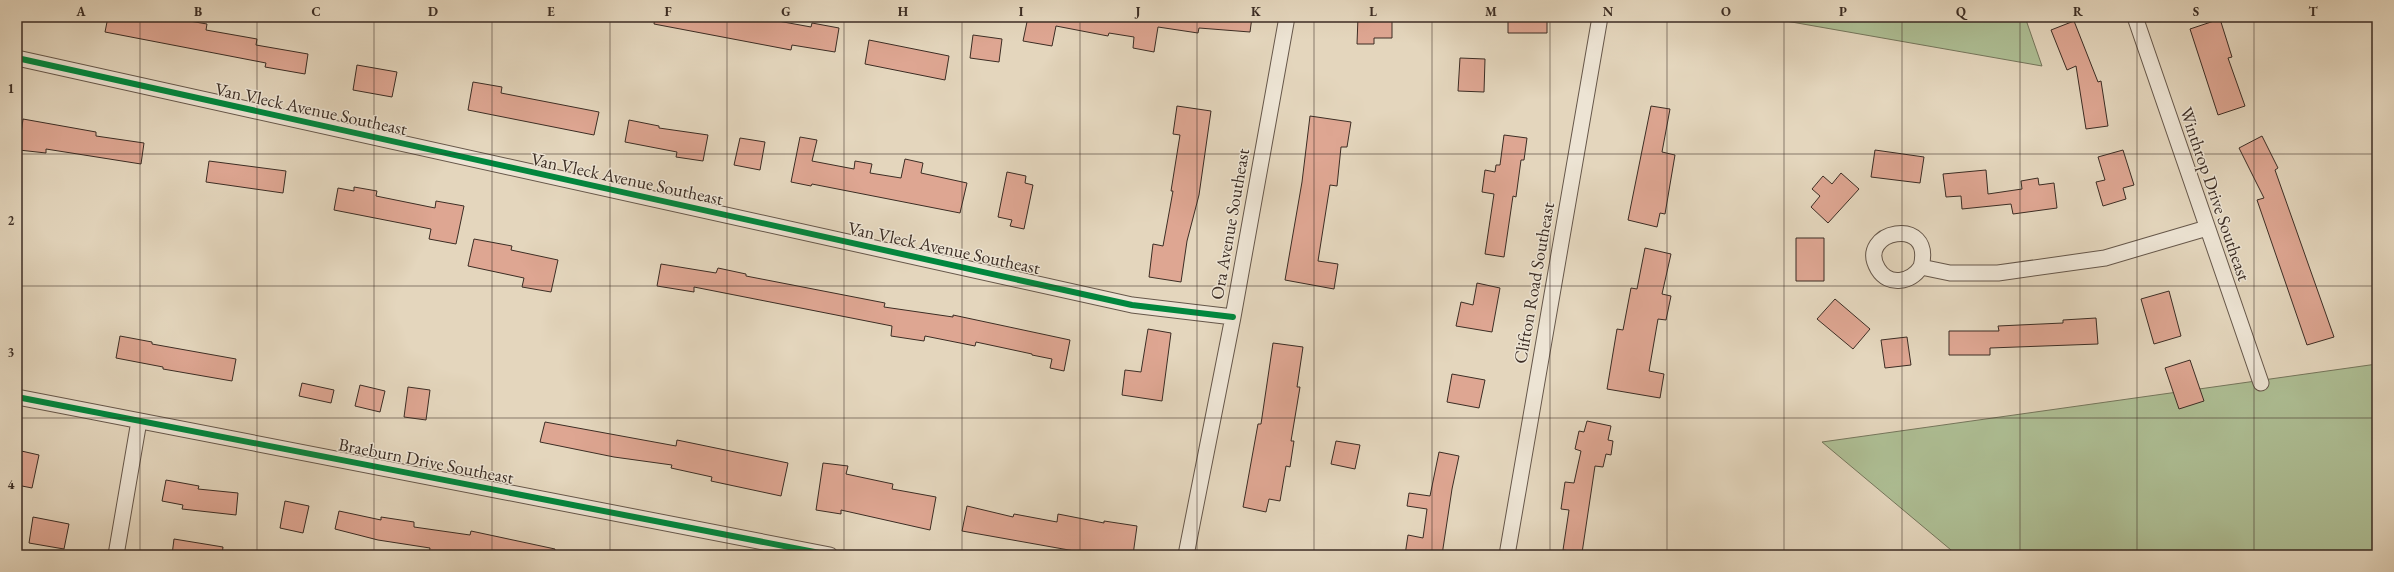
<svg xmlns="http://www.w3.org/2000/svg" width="2394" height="572" font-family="'EB Garamond',serif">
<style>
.green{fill:#aebf95;stroke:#75765c}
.building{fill:#dea692;stroke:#3c2d24}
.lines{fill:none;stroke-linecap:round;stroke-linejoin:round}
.minor-casing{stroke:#66574a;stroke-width:17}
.minor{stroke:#ede4d4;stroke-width:15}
.cycleway-casing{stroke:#ede4d4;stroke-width:8}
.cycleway{stroke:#00873e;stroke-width:6}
.grid{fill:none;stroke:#3c2d24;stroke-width:1;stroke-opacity:0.55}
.labels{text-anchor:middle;stroke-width:3;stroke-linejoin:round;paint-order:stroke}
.street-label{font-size:18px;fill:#3c2d24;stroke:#ede4d4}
.neatline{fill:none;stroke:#3c2d24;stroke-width:1.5}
.grid-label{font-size:13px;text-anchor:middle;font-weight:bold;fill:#3c2d24}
</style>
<rect width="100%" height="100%" fill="#e4d6bd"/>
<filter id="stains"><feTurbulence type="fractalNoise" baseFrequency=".005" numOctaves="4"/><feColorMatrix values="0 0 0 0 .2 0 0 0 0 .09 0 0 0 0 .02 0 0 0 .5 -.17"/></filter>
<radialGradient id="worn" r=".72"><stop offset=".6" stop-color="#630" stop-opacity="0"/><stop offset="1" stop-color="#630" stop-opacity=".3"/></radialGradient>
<path class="green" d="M1763,17H2025L2042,66Z
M2377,364V555H1957L1822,442Z"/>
<path class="building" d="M108,17H166L207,24L206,30L257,39L256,45L308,54L305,74L265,67L266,63L105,32Z
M655,17H756L811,27L812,23L839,28L835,52L792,45L791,50L654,24Z
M1028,17H1252L1250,32L1199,28L1198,33L1158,27L1154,52L1133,48L1134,37L1109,33L1108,36L1056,26L1052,46L1023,41Z
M1358,17H1392V38H1374V44H1357Z
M1508,17H1547V33H1508Z
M2220,19L2232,57L2228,58L2245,106L2218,115L2190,29Z
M2074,21L2098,82L2101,81L2108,126L2086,129L2076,66L2067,70L2051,30Z
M973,35L1002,39L999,62L970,58Z
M869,40L949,56L945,80L865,64Z
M1460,58L1485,59L1484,92L1458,91Z
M357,65L397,72L392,97L353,90Z
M473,82L502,87L501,93L599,112L594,135L468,110Z
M1177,106L1211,111L1199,195L1187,241L1181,282L1149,277L1153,244L1163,246L1173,191H1171L1180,135L1173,134Z
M1651,106L1670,109L1662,152L1675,155L1665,214L1660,213L1657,227L1628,220Z
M1310,116L1351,122L1347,147H1341L1337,186L1330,185L1318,261L1338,264L1334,289L1285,280L1302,182Z
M23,119L96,132V136L144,143L141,164L46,149V153L19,150Z
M629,120L659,126V128L708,135L703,161L676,157L677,152L625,142Z
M1504,135L1527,138L1524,160H1521L1516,197L1513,196L1504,257L1485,254L1494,194L1482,192L1485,170L1495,172L1496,165H1500Z
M2262,136L2278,168L2275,170L2334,337L2307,345L2257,200L2264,198L2239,148Z
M800,137L817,140L812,161L854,169L855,161L872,164L870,173L901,178L905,159L923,163L921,173L967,183L960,213L812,184L811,186L791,182Z
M740,138L765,142L760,170L734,165Z
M1875,150L1924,157L1920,183L1871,177Z
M2123,150L2134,185L2123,188L2126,199L2103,206L2096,182L2105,180L2098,157Z
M209,161L286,171L283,193L206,182Z
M1986,170L1988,194L2022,189L2021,181L2038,178L2039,185L2054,183L2057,208L2013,214L2011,204L1962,209L1961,196L1946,197L1943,174Z
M1007,172L1026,176L1025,183L1033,185L1024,229L1010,226L1012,220L998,217Z
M1841,173L1859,189L1828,223L1811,207L1820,196L1812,189L1823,176L1832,184Z
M354,187L377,191L376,196L435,208L436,201L464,206L456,244L429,239L431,229L334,210L338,188L354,191Z
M1796,238H1824V281H1796Z
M474,239L512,246L511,250L558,260L551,292L522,287L524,278L468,266Z
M1645,248L1671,254L1662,294L1671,296L1666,320L1658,319L1649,371L1664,374L1660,398L1607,389L1617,329L1623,330L1631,288L1637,289Z
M661,264L716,273L718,268L746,274V276L885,303L884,307L953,317V315L1070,340L1064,371L1050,368L1052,359L1032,355V354L976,342L975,346L925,336L924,341L891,336L892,326L694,287V292L657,286Z
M1477,283L1500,288L1492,332L1456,326L1461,302L1473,305Z
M2169,291L2181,336L2154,344L2141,299Z
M1835,299L1870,329L1853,349L1817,319Z
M2096,318L2098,344L1990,348V355H1949V331H1999L1998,326L2063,323V320Z
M1148,329L1171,333L1162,401L1122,395L1125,370L1141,372Z
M120,336L152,342V344L236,359L232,381L163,369V367L116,358Z
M1907,337L1911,365L1885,368L1881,340Z
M1273,343L1303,347L1297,387H1300L1291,441H1294L1290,467L1286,466L1280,501L1269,499L1266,512L1243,507L1258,424H1261Z
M2190,360L2204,401L2179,409L2165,368Z
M1452,374L1485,380L1479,408L1447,402Z
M302,383L334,390L331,403L299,396Z
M360,385L385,391L380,412L355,406Z
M408,387L430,390L426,420L404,417Z
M1587,421L1611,426L1608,440L1613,441L1611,455L1606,454L1603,467L1595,466L1582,553L1563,550L1569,510L1561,509L1565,482L1574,483L1581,451L1575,449L1579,431L1584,432Z
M545,422L676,446L677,440L788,463L781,496L711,481L712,477L671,468L672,465L614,457L540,442Z
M1336,441L1360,445L1355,469L1331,464Z
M17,450L39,455L32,488L17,485Z
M1439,452L1459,456L1452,489L1442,555H1405L1408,535L1423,538L1427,509L1407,506L1409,493L1430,496Z
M823,463L848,466L846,474L893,484L892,489L936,497L930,530L841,510V514L816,510Z
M166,480L199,486L198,489L238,493L236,515L182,509L183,505L162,501Z
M285,501L309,506L303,533L280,528Z
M967,506L1013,517L1014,514L1057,522L1058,514L1104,523V521L1137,526L1133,555H1097L962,531Z
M339,511L381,520V517L414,522V527L470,535L471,531L555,549L554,555H443L429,553L430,548L378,540L335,529Z
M33,517L69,524L64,549L29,543Z
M174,539L223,547L222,555H172Z"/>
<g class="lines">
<g class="minor-casing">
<path id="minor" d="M2135,17L2261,383
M17,58L1132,305L1233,317
M1921,267C1935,214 1855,231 1878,269C1889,287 1911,282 1921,267L1950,273H1998L2105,258L2207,228
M17,397L830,555
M116,555L139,421
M1186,555L1233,317L1287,17
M1507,555L1600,17"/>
</g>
<use href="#minor" class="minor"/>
<g class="cycleway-casing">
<path id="cycleway" d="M17,58L1132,305L1233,317
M17,397L830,555"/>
</g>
<use href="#cycleway" class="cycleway"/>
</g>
<path class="grid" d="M140,17V555M257,17V555M374,17V555M492,17V555M610,17V555M727,17V555M844,17V555M962,17V555M1080,17V555M1197,17V555M1314,17V555M1432,17V555M1550,17V555M1667,17V555M1784,17V555M1902,17V555M2020,17V555M2137,17V555M2254,17V555M17,154H2377M17,286H2377M17,418H2377"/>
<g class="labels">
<g class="street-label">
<text transform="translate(311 109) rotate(12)" y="6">Van Vleck Avenue Southeast</text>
<text transform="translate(627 179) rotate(12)" y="6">Van Vleck Avenue Southeast</text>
<text transform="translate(2215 194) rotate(71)" y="6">Winthrop Drive Southeast</text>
<text transform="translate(1230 224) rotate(-80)" y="6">Ora Avenue Southeast</text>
<text transform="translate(944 248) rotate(12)" y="6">Van Vleck Avenue Southeast</text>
<text transform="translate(1534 283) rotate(-80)" y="6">Clifton Road Southeast</text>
<text transform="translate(426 461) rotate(11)" y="6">Braeburn Drive Southeast</text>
</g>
</g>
<rect width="2394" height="572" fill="none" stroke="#e4d6bd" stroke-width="44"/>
<rect x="22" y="22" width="2350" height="528" class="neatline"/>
<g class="grid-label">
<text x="81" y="16">A</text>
<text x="198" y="16">B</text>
<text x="316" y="16">C</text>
<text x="433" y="16">D</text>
<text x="551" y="16">E</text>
<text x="668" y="16">F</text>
<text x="786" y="16">G</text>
<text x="903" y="16">H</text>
<text x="1021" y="16">I</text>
<text x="1138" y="16">J</text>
<text x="1256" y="16">K</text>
<text x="1373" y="16">L</text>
<text x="1491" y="16">M</text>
<text x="1608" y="16">N</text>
<text x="1726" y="16">O</text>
<text x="1843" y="16">P</text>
<text x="1961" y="16">Q</text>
<text x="2078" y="16">R</text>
<text x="2196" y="16">S</text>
<text x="2313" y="16">T</text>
<text x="11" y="93">1</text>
<text x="11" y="225">2</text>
<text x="11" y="357">3</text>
<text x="11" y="489">4</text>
</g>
<rect width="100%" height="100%" filter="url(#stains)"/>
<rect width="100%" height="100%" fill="url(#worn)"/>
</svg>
